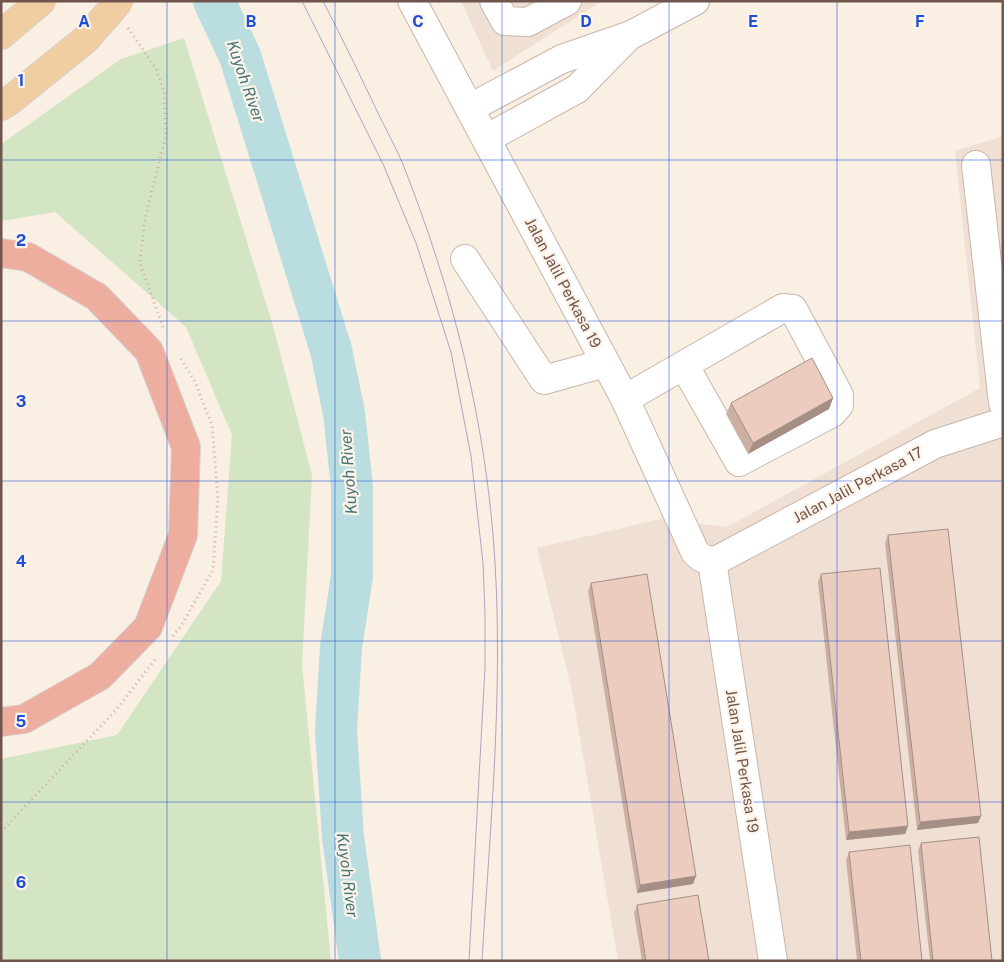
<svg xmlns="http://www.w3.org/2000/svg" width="1004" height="962" font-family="'Public Sans',sans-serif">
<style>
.residential{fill:#f0e0d3}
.green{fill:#d4e5c4}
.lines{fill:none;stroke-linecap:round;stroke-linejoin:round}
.river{stroke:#badee0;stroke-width:42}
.minor-casing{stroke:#c9b6ab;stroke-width:30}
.major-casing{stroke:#d7cfcd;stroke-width:30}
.highway-casing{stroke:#d7cfcd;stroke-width:30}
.path{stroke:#d0afa2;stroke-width:3;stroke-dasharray:1 4;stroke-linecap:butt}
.minor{stroke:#fff;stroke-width:28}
.major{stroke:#f1cda2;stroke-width:28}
.highway{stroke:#edaea0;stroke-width:28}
.tram{stroke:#b1a4c1;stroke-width:1}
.major-bridge-casing{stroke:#d7cfcd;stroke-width:30;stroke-linecap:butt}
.major-bridge{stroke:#f1cda2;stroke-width:28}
.wall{fill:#cbafa3}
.shaded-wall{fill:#a58f85}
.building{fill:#ecccbe;stroke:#a58f85}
.grid{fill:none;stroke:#1d4ed8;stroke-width:1;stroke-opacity:0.55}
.labels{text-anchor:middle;stroke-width:4.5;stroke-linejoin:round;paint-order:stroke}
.street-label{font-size:15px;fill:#6f554c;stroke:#fdf3e9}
.water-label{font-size:16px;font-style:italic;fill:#457579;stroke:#fdf3e9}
.grid-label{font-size:16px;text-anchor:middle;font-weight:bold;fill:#1d4ed8;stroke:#fdf3e9;stroke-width:4.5;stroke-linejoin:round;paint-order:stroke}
</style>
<rect width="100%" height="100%" fill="#f9efe3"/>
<path class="residential" d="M461,1H602L493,71Z
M1003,136V961H618L572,691L537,548L660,519L727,527L980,388L955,151Z"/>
<path class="green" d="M184,38L273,326L312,475L302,665L331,961H1V759L117,735L221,581L232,435L186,327L55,212L1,221V144L121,59Z"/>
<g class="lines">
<path class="river" d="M214,1L240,56L331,350L344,413L352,487V576L341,647L336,731L343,837L360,961"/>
<g class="minor-casing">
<path id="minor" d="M412,1L625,399L695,552C703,560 708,562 719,559L935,444L1003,422
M494,1L505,21L528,22L567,1
M470,108L562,59L631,35L695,1
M486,139L577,89L626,39
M976,165L1003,403
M465,259L544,380L605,363
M625,399L783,308L793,309L839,395V405L832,413L739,462L684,365
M712,561L773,961"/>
</g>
<g class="major-casing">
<path id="major" d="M1,35L41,1
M1,106L8,102L86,39"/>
</g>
<g class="highway-casing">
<path id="highway" d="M1,253L28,257L97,297L149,351L186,447L183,535L148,627L100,676L24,719L1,722"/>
</g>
<path class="path" d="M128,28L156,69L164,90L166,135L145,219L140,263L163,327
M173,636L181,626L213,570L218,498L212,425L195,382L181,359
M1,832L116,710L157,657"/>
<use href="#minor" class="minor"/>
<use href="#major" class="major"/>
<use href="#highway" class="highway"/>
<path class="tram" d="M302,1L383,164L416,243L451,352L471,456L483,563L485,614V668L469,961
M323,1C342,38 360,75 378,113C386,129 395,146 402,162C453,290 487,425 495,563C503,695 490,829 482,961"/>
<g class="major-bridge-casing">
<path id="major-bridge" d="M86,39L119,1"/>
</g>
<use href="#major-bridge" class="major-bridge"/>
</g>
<path class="wall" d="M833,398L829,409L748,454L726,414L731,403Z
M888,535L981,816L978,823L917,830L885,543Z
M821,574L908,826L905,834L846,840L818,582Z
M591,583L696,876L693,884L637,893L588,591Z
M921,843L992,961H930L918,851Z
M849,852L922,961H857L846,860Z
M637,905L709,961H642L634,913Z"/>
<path class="shaded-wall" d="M833,398L829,409L748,454L753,443Z
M981,816L978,823L917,830L920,822Z
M908,826L905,834L846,840L849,832Z
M696,876L693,884L637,893L640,885Z"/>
<path class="building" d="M812,358L833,398L753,443L731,403Z
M948,529L981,816L920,822L888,535Z
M880,568L908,826L849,832L821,574Z
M647,574L696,876L640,885L591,583Z
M979,837L992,961H933L921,843Z
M910,845L922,961H861L849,852Z
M698,895L709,961H646L637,905Z"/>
<path class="grid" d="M167,1V961M335,1V961M502,1V961M669,1V961M837,1V961M1,160H1003M1,321H1003M1,481H1003M1,641H1003M1,802H1003"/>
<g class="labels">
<g class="street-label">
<text transform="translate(563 283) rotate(62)" y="5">Jalan Jalil Perkasa 19</text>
<text transform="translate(858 485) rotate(-28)" y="5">Jalan Jalil Perkasa 17</text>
<text transform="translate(742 761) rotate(81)" y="5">Jalan Jalil Perkasa 19</text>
</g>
<g class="water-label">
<text transform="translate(246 81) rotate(71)" y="6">Kuyoh River</text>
<text transform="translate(348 472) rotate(-94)" y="6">Kuyoh River</text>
<text transform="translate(348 875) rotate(83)" y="6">Kuyoh River</text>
</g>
</g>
<g class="grid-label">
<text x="84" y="27">A</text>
<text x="251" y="27">B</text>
<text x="418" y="27">C</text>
<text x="586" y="27">D</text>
<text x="753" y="27">E</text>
<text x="920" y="27">F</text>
<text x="21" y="86">1</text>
<text x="21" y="246">2</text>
<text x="21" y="407">3</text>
<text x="21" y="567">4</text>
<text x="21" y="727">5</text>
<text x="21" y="888">6</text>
</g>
<rect width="1004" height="962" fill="none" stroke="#6f554c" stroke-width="5"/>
</svg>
